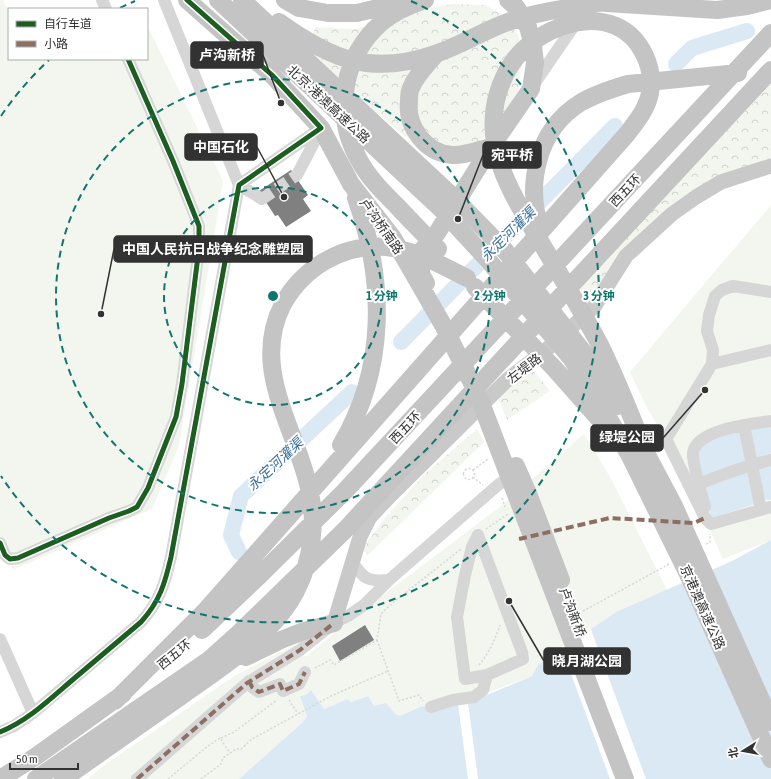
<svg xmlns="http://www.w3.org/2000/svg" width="771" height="779" font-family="'Asap Condensed','Noto Sans SC',sans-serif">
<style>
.forest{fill:url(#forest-crowns)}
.park{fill:#f2f6ee}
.water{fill:#dbe9f4}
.pier{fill:#fff}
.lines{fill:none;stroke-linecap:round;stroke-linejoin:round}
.river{stroke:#dbe9f4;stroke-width:16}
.building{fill:#808080}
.minor-tunnel{stroke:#d6d6d6;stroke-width:12;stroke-dasharray:12 6;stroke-linecap:butt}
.path{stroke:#d6d6d6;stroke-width:1.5;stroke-dasharray:2 2;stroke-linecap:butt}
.minor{stroke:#d6d6d6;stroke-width:12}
.major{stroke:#c9c9c9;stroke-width:15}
.highway{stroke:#c4c4c4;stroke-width:18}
.quiet{stroke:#8d6e63;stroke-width:4;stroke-dasharray:8 4;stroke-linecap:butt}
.cycleway-casing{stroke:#fff;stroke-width:8}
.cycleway{stroke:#1b5e20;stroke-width:5}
.ring{fill:none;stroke:#0f766e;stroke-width:2;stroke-dasharray:7 5}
.labels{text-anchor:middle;stroke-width:4;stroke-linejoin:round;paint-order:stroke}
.street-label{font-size:13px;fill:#323232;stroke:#fff}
.water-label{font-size:14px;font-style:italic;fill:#386d9d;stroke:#fff}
.centre{fill:#0f766e;stroke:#fff;stroke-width:2}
.ring-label{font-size:12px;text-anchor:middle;font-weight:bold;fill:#0f766e;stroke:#fff;stroke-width:4;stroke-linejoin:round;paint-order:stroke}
.leader{fill:none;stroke:#323232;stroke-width:1.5}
.callout-dot{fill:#323232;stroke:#fff;stroke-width:1.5}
.callout{fill:#323232;stroke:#323232;stroke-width:1.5}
.callout-label{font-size:14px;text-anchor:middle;font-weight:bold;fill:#fff}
</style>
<defs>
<pattern id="forest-crowns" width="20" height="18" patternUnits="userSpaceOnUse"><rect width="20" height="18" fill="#f2f6ee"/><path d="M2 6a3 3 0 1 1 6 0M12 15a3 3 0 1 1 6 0" fill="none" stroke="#d0d3cd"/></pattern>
</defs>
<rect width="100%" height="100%" fill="#fff"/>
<path class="forest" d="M452,4L485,5L502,15L518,35L520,44L521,66L518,92L503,117L478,143L445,150L404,136L314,59L309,40L316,27L356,29L417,10Z
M771,84V158L675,205L590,304L579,287Z
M530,366L550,391L507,420L497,395Z
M477,429L484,442L367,556L363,548L385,518L424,475Z"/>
<path class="park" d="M0,0H3L9,12V59H57L58,61L61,59H147V25L223,181L179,446L152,509L13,570L0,539Z
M771,205V540L723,559L676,455L647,408L630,372Z
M584,434L610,477L667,590L616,612L538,665L532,676L458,704L436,710L422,706L400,716L374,706L368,696L351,702L348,699L324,709L311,690L306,695L307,716L303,722L239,779H88L103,766L236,675L296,644L306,657L341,627L501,506Z"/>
<path class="water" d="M771,425V458L755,459L750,428Z
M740,430L748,461L703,479L697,451L701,444Z
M771,466V500L763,499L757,469Z
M748,470L755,504L711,518L704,488Z
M771,540V779H478L468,703L532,676L538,665L616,612L732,561Z
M311,690L324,709L348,699L351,702L368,696L374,706L386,703L395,714L400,716L422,706L436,710L458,704L468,779H239L303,722L307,716L300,696L306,695Z"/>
<path class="pier" d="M590,627L646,779H610L561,647Z"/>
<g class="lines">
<path class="river" d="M676,64L692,48L747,31
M401,342L615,126
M239,552L231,535L241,496L352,392"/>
</g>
<path class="building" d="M291,170L308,195L303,199L311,211L286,227L278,215L275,216L259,191Z
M365,625L374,640L340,661L332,646Z"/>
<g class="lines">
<path class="minor-tunnel" d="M262,199L297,175"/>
<path class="path" d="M463.5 474a5.5 5.5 0 1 1 11 0a5.5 5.5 0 1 1-11 0Z
M473,470L488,459
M473,477L483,485
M502,498L505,507
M486,529L508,514
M706,544L710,542V534
M576,615L669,564
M377,640L399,701L419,695L423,701
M479,665C489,653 495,640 500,625
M315,668L330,660L334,665L377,640L381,614L389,606L461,549
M289,700L298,714
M221,738L234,732L277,700
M168,779L208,746L220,738L230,753
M201,779L221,764L223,758L236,749H241L252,739L331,696L388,671"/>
<path class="minor" d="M102,0L106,9
M534,84L578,20
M297,175L321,129
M239,185L321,128
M239,185L262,199
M771,350L712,364L666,439L705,518L711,524L771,507
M712,364L713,350L707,331L709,315L715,296L722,290L733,286L771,292
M744,425L760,505
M699,484C723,474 746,466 771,460
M705,507C702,495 692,463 693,453C696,429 752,424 771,421
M478,535L472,547L465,575L457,617L465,679L487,675
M0,543L5,555L10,559L18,558L109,518L129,511L137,507L148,488L176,417L182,384L199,248V226L173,161L128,59
M389,580L498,485L515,473
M0,639L33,713
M249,681L252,687L259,692L280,684L283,691L299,684L305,672
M431,707L453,700L474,697L483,690L487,675L523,659L522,652L478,535
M0,732L14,726L33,713L141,622C160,601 165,583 171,557L239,185L164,0
M137,779L247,683L300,650L334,623L348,616L364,605L389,580C368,582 363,579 352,561"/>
<path class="major" d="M334,623L360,537L370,517L387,499L507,380L546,350L594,307L626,256L672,214L696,197L721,182L771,166"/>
<path class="highway" d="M187,0L272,75L321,128L351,184L393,238L443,325L478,395L625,779
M218,0L440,208L488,260L571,358L601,405L630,456L688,574L771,759
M242,0L450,194L503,248L584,353L618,406
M285,0L299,8L328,13H357L382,7L396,0
M425,0C410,5 395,11 382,22C342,57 333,114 359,160C368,177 382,191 396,205C410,220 424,234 438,249
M591,2L717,10L747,6L771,0
M279,22C332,60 371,76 435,54C460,46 483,31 508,22C539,11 571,8 603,2
M436,54C427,65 416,75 411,88C409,92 409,97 409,101C406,126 425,153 452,155C465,156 478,150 491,147
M541,231C525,185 537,130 580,103C595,94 611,89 628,84L738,73
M426,283L421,274V259L424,248L437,233L491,147L531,89L535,63L533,45L528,27L516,7L508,0
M475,287L554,368L600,420
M638,438L674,506L771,722
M341,445C387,368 385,280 356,198
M516,466L527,491L561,580
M202,630L260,575L344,492L771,33
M246,657L281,640L301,632L334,623
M115,701L206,610L627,134C636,122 647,109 650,93C655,68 641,37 616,26C582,11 532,33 512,63C506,72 501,83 498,93C481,151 515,199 543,246C562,278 581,310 599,343C616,377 630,413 644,448
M0,779L35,757L123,694
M36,779L209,660L238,634L345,530L498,364L771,70
M63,779C102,752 141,724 180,697C220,668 273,636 296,591C312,560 317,522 309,488C295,426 250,368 283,304C293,286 308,271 325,261C379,231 418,253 467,278"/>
<path class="quiet" d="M519,539L610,518L694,523L705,518
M249,681L252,687L259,692L280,684L283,691L299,684L305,672
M137,779L247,683L300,650L334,623"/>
<g class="cycleway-casing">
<path id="cycleway" d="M0,543L5,555L10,559L18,558L109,518L129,511L137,507L148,488L176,417L182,384L199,248V226L173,161L128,59
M0,732C27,721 48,701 70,682C94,662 117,642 141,622C160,601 165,583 171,557L239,185L321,128L272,75L187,0"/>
</g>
<use href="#cycleway" class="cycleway"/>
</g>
<g class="ring">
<circle cx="273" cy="296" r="109"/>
<circle cx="273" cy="296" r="217"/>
<path d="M1 116A326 326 0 0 1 49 60M120 8A326 326 0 0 1 135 1M411 1A326 326 0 1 1 1 476"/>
</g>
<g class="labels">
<g class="street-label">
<text transform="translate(329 104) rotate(43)" y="5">北京-港澳高速公路</text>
<text transform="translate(625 190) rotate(-47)" y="5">西五环</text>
<text transform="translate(382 226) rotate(55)" y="5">卢沟桥南路</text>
<text transform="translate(524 368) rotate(-38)" y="5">左堤路</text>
<text transform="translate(405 427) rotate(-47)" y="5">西五环</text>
<text transform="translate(703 607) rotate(66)" y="5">京港澳高速公路</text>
<text transform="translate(573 612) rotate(69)" y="5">卢沟新桥</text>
<text transform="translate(174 654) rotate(-39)" y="5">西五环</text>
</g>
<g class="water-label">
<text transform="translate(508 234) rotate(-45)" y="5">永定河灌渠</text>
<text transform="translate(275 464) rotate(-43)" y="5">永定河灌渠</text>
</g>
</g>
<circle cx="273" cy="296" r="6" class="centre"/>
<g class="ring-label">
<text x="382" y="300">1 分钟</text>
<text x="490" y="300">2 分钟</text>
<text x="599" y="300">3 分钟</text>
</g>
<path class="leader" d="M281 103L263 55M284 197L257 147M458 219L483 155M101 314L114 249M705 390L663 438M509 601L544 661"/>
<g class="callout-dot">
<circle cx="281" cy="103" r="4"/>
<circle cx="284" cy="197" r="4"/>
<circle cx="458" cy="219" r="4"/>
<circle cx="101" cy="314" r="4"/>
<circle cx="705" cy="390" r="4"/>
<circle cx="509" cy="601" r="4"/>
</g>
<g class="callout">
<rect x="191" y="42" width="72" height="26" rx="4"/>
<rect x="185" y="134" width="72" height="26" rx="4"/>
<rect x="483" y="142" width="58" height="26" rx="4"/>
<rect x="114" y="236" width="198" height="26" rx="4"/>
<rect x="591" y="425" width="72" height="26" rx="4"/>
<rect x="544" y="648" width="86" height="26" rx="4"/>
</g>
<g class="callout-label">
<text x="227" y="60">卢沟新桥</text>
<text x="221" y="152">中国石化</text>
<text x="512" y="160">宛平桥</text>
<text x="213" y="254">中国人民抗日战争纪念雕塑园</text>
<text x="627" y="442">绿堤公园</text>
<text x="587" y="666">晓月湖公园</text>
</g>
<rect x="8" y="8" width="140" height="52" fill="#ffffff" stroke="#adadad"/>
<rect x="16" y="21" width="20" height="6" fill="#1b5e20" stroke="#adadad"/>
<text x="44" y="28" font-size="12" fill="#323232">自行车道</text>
<rect x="16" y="41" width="20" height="6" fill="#8d6e63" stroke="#adadad"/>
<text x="44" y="48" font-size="12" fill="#323232">小路</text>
<g transform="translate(743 751) rotate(259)" stroke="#ffffff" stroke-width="3" paint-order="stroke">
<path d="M0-3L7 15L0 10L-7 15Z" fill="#323232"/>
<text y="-6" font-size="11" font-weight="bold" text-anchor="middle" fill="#323232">北</text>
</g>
<path d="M10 763v6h68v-6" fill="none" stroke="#323232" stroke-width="2"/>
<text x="16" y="763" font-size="12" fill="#323232" stroke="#ffffff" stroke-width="3" paint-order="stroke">50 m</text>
</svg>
